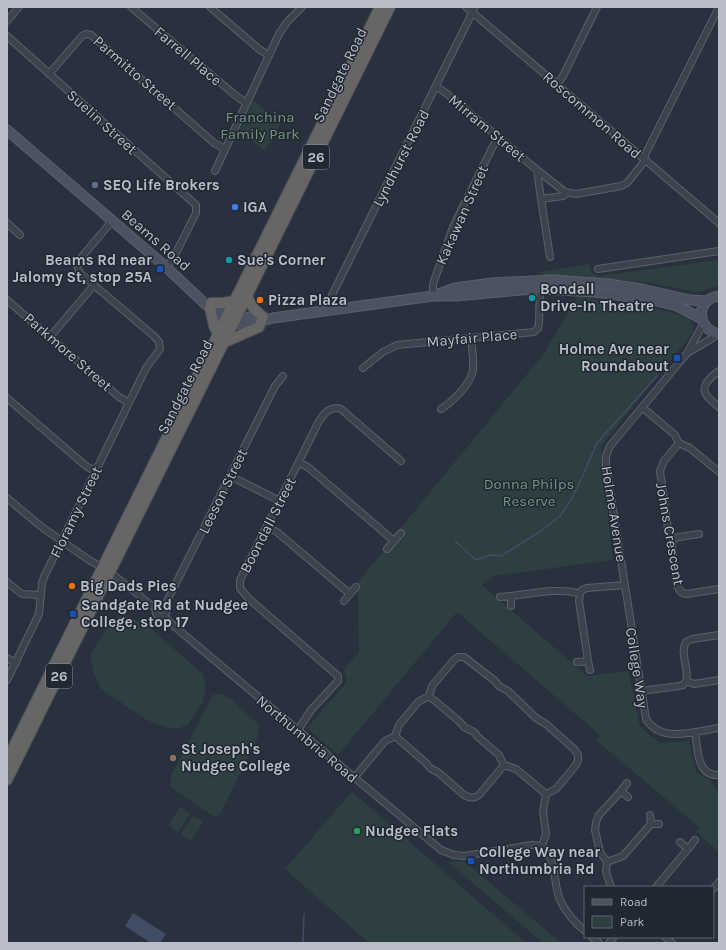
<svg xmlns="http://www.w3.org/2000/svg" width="726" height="950" font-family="Karla,sans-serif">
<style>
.green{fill:#2e3f41}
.water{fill:#414d65}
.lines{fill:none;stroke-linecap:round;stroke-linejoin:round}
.stream{stroke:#414d65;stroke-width:1.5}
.minor-casing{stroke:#5a616b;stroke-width:8}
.secondary-casing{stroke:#5a616b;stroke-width:11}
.trunk-casing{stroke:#474e58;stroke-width:12}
.minor{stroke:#3c434e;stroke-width:6}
.secondary{stroke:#4b5260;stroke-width:9}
.trunk{stroke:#676664;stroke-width:10}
.service-dot{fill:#5c6f8a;stroke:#212833;stroke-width:1.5}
.shop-dot{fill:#3f7fe0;stroke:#212833;stroke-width:1.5}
.culture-dot{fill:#0f9aa8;stroke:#212833;stroke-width:1.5}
.transit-dot{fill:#1a4fb4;stroke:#212833;stroke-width:1.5}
.food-dot{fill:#e8710a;stroke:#212833;stroke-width:1.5}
.education-dot{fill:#8d6e63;stroke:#212833;stroke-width:1.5}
.leisure-dot{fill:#2e9e5b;stroke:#212833;stroke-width:1.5}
.labels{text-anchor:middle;stroke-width:3;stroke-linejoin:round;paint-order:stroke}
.shield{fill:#212833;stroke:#8b919b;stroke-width:1}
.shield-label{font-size:14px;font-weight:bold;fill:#b9bec8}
.street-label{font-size:15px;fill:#b9bec8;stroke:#212833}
.park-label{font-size:15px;fill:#73967d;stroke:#212833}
.poi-label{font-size:15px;font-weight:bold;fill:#b9bec8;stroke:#212833;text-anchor:start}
</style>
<rect width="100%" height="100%" fill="#29313e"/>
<path class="green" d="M253,100L281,123L265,151L240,130Z
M719,260V286L703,291L696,292L645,282L542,275L540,272L589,264L591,272L598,276Z
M578,296L663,310L680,315L691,321L694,326L692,334L601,446L613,560L493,576L482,585L587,676L628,671L640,726L650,736L661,743L689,741L696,772L710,780L719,794V852L696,832L700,828L596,740L600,735L457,612L338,755L307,728L345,684L347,679L344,669L359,653L358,582L385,549L390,552L405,535L399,530L543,355Z
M124,615L144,623L203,674L206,686L202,703L188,725L176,729L165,727L147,720L101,689L94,674L90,656L112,619Z
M222,694L232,700L259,725L258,736L220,815L214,817L171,787L170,778L213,695Z
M352,792L526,943H369L285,869Z
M180,807L190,814L178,832L168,825Z
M193,816L203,822L191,841L181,834Z
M464,861L561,943H543L448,862Z"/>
<path class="water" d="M133,913L166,934L160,943H151L125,926Z"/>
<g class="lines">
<path class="stream" d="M455,541L476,560L491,555L501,556L506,553L541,531L560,516L571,500L580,482L597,443L657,376
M303,943L304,914"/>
<g class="minor-casing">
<path id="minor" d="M131,7L235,95L246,103
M210,7L259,49L268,55
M466,7L719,223
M7,21L19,7
M7,36L196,205V213L174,257L166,267
M49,74L82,36L86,34L91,35L214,143L225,149
M557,85L563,76L597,7
M437,87L446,93L537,170L565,192L576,194L621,186L627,183L643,163L646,153L719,7
M537,170L541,199L563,196L567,193
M215,171L279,34L287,22L302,7
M541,199L550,257
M7,223L20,235
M598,269L719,251
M433,296V284L453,227L493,146L499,137
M7,300L119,397L129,403
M331,310V302L332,295L475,7
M703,324L688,352L610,446L606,456V465L646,719C661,744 696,731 719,728
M50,337L94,285
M689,352L711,339L718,334
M363,368L383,352L397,345L534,332L538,328L539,322L540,286
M719,371C714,374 711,377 707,382C699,393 711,400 719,407
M7,398L86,466L96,472
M642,407L675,435L679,443L690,448L719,472
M441,409C452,402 471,384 473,370C474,360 472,349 471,338
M679,443L664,461L660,471L668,529L673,538L672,548L677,586L681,592L686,594L719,589
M299,462L309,468L394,541
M230,476L280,501
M7,498L43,528L89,560L110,572L156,609
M267,527L277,532L350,594
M673,538L699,534
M387,549L401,533
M7,582L22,594L41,595
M580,594L579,601L588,661
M511,596C530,594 562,587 580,594L582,590L587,588L625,585
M500,597L511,596V606
M344,601L356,587
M155.5 611a5.5 5.5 0 1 1 11 0a5.5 5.5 0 1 1-11 0Z
M164,607L275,386L283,376
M164,616L175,627L441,850L454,855L464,856L532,845C558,844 552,883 560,900C566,913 574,922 585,931
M7,658L16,663
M577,662L588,661L590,670
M7,680L39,614L42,583L44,577L146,368L160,349L159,342L155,337L81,274C77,269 76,265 80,259L112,221
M686,681C690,668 679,654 686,642L692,639L719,635
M641,691L679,686L683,685L686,681L694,684L719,680
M429,696L460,722L464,727L474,732L478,737L499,755L504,765L516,769L546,794
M298,730L311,710L338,681V676L248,598L240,588V580L319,421C324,413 331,405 341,409L401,461
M695,732C698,747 696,777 719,775
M395,736L426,763L430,768L439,773L464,795C469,798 474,799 479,795L504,765
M354,778L385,741L395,736L399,725L418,702L429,696L432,686L454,660L458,657H464L495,681L499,686L508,691L536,718L546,724L574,749L578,755V760L576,765L556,789L546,794L543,811L546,834L542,846
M627,783L621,791L628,797
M650,815L651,824H659
M680,842L688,849L695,840
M607,862L623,856L651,824
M611,887L606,872L607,862L600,852L595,830L596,822L599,815L621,791
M656,887L688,849
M713,889L719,882
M592,937L599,943
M665,937L672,943
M609,943L614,937"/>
</g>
<g class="secondary-casing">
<path id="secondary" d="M7,130L166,267L218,316L234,323L243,325H248L273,318L433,296H456L520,290L540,289L595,292L653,300L677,306L702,319
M439,294L455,288L492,283L552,280L608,284L642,289L690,300L707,301
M719,296C695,299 696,329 719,334
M212,304C231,319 242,318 264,317"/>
</g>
<g class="trunk-casing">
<path id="trunk" d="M247,297L254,309L263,317
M211,303H223L234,301
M210,308L214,326L218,334
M225,342L259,327L261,322
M7,760L380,7
M7,780L390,7"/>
</g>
<use href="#minor" class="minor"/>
<use href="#secondary" class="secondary"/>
<use href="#trunk" class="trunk"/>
</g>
<circle class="service-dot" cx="95" cy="185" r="4"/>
<circle class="shop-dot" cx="235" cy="207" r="4"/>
<g class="culture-dot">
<circle cx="229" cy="260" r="4"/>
<circle cx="532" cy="298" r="4"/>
</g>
<g class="transit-dot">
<rect x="156" y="265" width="8" height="8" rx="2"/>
<rect x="673" y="354" width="8" height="8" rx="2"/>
<rect x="69" y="610" width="8" height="8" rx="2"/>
<rect x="467" y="857" width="8" height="8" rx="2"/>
</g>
<g class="food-dot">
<circle cx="260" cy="300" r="4"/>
<circle cx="72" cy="586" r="4"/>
</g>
<circle class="education-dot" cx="173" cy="758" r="4"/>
<circle class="leisure-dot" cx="357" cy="831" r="4"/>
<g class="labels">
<g class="shield">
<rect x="303" y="145" width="26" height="24" rx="3"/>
<rect x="46" y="664" width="26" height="24" rx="3"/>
</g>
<g class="shield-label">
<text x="316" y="162">26</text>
<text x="59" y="681">26</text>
</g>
<g class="street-label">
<text transform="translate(188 56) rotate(40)" y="5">Farrell Place</text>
<text transform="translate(135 73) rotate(41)" y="5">Parmitto Street</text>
<text transform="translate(340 75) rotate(-64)" y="5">Sandgate Road</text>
<text transform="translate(592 115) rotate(41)" y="5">Roscommon Road</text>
<text transform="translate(102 122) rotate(42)" y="5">Suelin Street</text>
<text transform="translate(487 128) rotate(40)" y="5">Mirram Street</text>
<text transform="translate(401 158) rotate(-63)" y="5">Lyndhurst Road</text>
<text transform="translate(462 215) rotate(-66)" y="5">Kakawan Street</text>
<text transform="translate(156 240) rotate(41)" y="5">Beams Road</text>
<text transform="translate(472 338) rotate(-5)" y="5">Mayfair Place</text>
<text transform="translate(68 352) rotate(41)" y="5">Parkmore Street</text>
<text transform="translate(185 387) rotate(-63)" y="5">Sandgate Road</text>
<text transform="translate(223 491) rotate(-64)" y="5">Leeson Street</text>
<text transform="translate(76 512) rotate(-64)" y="5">Floramy Street</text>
<text transform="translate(614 514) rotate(81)" y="5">Holme Avenue</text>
<text transform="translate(268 525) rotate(-63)" y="5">Boondall Street</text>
<text transform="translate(670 534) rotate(80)" y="5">Johns Crescent</text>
<text transform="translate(637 668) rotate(81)" y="5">College Way</text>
<text transform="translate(307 739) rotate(40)" y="5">Northumbria Road</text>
</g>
<g class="park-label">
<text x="260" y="122">Franchina<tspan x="260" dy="17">Family Park</tspan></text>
<text x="529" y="489">Donna Philps<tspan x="529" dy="17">Reserve</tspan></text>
</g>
<g class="poi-label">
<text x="103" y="190">SEQ Life Brokers</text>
<text x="243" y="212">IGA</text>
<text x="152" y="265" text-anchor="end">Beams Rd near<tspan x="152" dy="17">Jalomy St, stop 25A</tspan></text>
<text x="237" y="265">Sue's Corner</text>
<text x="540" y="294">Bondall<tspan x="540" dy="17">Drive-In Theatre</tspan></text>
<text x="268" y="305">Pizza Plaza</text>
<text x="669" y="354" text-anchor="end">Holme Ave near<tspan x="669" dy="17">Roundabout</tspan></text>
<text x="80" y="591">Big Dads Pies</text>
<text x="81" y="610">Sandgate Rd at Nudgee<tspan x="81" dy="17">College, stop 17</tspan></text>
<text x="181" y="754">St Joseph's<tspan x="181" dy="17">Nudgee College</tspan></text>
<text x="365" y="836">Nudgee Flats</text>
<text x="479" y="857">College Way near<tspan x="479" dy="17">Northumbria Rd</tspan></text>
</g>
</g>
<rect width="726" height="950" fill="none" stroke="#b9bec8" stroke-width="16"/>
<rect x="584" y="886" width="130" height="52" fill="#212833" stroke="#5e646f"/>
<rect x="592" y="899" width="20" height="6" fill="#4b5260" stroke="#5e646f"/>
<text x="620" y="906" font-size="12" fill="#b9bec8">Road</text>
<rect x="592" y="916" width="20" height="12" fill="#2e3f41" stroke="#5e646f"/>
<text x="620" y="926" font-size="12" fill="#b9bec8">Park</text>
</svg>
